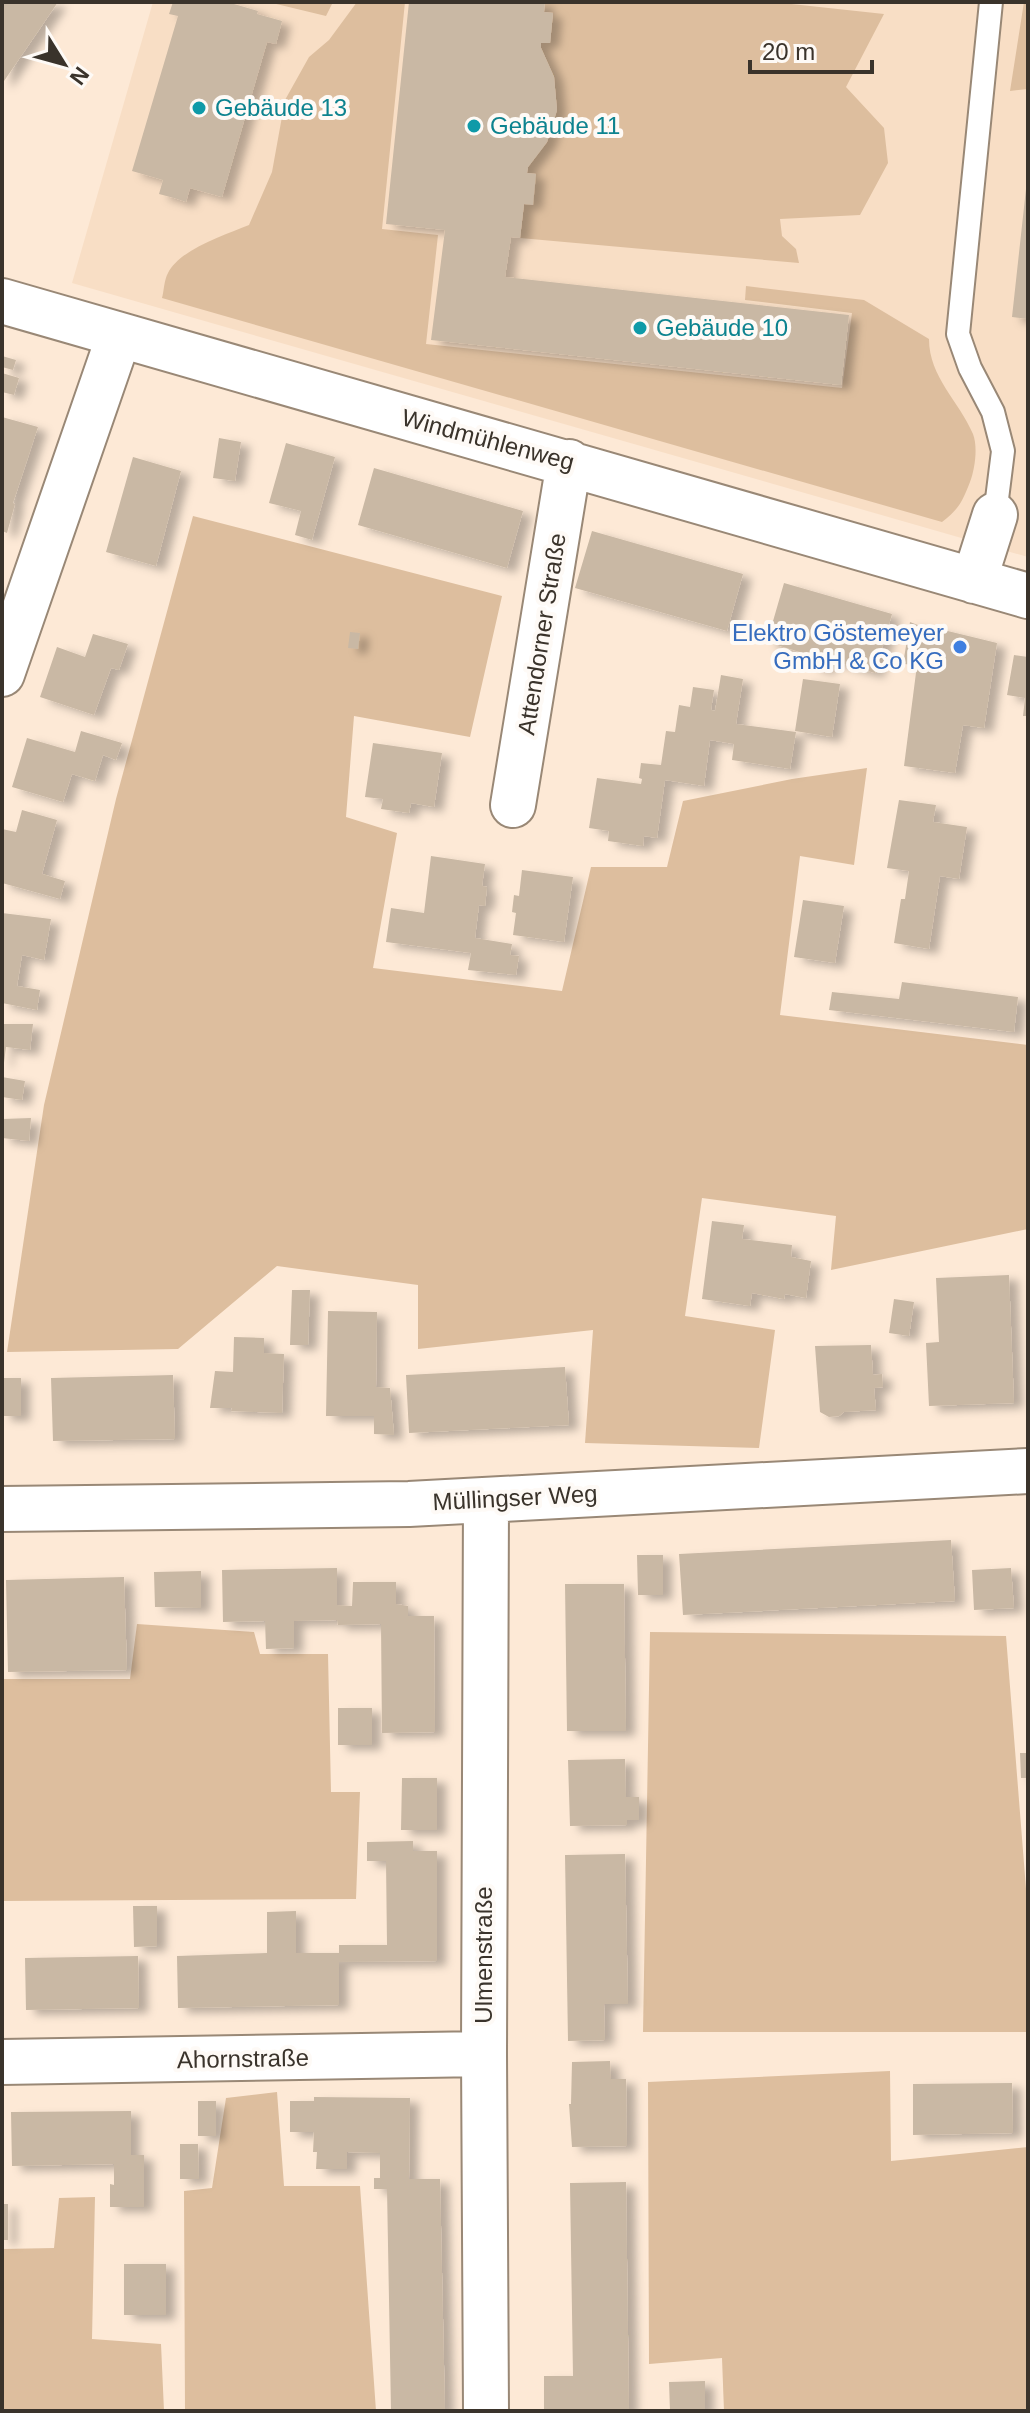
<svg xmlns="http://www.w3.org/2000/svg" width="1030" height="2413" font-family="Helvetica,sans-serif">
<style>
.built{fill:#f8dec5}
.green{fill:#ddbe9e}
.building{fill:#c9b8a4;filter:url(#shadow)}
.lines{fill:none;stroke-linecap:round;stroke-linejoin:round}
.lane-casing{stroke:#998876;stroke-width:26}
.street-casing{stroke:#998876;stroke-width:48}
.lane{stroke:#fff;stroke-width:22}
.street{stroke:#fff;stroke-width:44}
.culture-dot{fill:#0f9aa8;stroke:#fefaf6;stroke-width:3}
.shop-dot{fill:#3f7fe0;stroke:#fefaf6;stroke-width:3}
.labels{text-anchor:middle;stroke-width:8;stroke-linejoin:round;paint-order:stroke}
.culture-label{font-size:24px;fill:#0d838f;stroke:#fefaf6;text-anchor:start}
.street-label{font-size:24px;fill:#3a332b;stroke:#fefaf6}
.shop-label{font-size:24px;fill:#366cbe;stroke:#fefaf6;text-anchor:end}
</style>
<defs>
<filter id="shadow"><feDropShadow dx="9" dy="5" stdDeviation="4" flood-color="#0004"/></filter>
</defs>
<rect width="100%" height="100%" fill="#fde9d6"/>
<path class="built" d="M153,2H1028V557L72,283Z"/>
<path class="green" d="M268,2H333L326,16Z
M357,2H405L382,229L438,235L426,344L842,388L852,313L745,300L746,286L864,300L929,339C929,377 959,401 973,434C978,447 975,469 970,482C962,502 959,509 942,522L162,298C164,291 164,280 168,273C180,249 225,235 249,225L272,172L285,100L309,57L329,40Z
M545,2H773L884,14L846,87L884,128L888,163L860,215L780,219L782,236L796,249L799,263L520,238L524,204L536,174L527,173L528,167L547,142L557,110L554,77L541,48V43H550L553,13L544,12Z
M1024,2H1028V89L1010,91Z
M193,516L502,596L470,737L354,716L346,817L397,833L373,968L562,991L591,867H667L683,801L792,779L867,768L854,865L800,856L780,1015L1028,1045V1229L831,1270L836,1216L702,1198L685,1316L775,1330L759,1448L585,1443L593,1330L418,1349V1285L277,1266L178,1349L7,1352L44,1105L116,799Z
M137,1624L254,1632L260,1654H328L331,1792H360L356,1899L2,1901V1679H130Z
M650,1632L1006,1636L1028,1914V2032H643Z
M890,2071L891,2161L1028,2147V2411H724L722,2358L649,2364L648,2082Z
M277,2092L284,2186H360L376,2411H185L184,2191L212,2188L226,2098Z
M95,2197L92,2339L161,2344L164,2411H2V2249L54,2248L59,2198Z"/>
<path class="building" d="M2,2H58L2,84Z
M173,2H227L258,11L257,14L282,21L276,44L267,42L222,197L190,188L186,202L174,198L159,194L163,180L132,171L178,16L169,14Z
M409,2H545L544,12L553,13L550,43H541V48L554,77L557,110L547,142L528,167L527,173L536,174L533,205L524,204L520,238L511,237L505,277L849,315L841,385L431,340L445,230L386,224Z
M1026,189H1028V319L1012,317Z
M2,356L16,360L13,370L2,367Z
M2,373L19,378L14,395L2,392Z
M2,417L38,427L13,503L15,504L7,533L2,531Z
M219,438L241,442L235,481L213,478Z
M286,443L335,457L312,540L295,535L301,511L269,503Z
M133,457L181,471L156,566L106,552Z
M374,468L523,511L507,568L358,525Z
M592,531L743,574L727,631L575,588Z
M784,583L892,614L875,673L829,660L826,670L810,665L813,656L767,642Z
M910,622L923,627V625L997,643L984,728L963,725L955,773L904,766L917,665L903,664Z
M350,632L360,633L358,649L348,648Z
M93,634L128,644L119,670L111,668L94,715L40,697L57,647L85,657Z
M1014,655L1028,657V716H1023L1025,698L1007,695Z
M721,675L743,679L736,724L796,732L790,769L732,760L734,744L710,740L704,786L665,780L657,838L644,836L643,846L608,841L609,831L589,828L597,778L641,784L642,779L639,778L641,763L661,765L666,731L675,732L679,705L690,707L693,687L714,690L711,710L715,711Z
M803,679L840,684L832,737L795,731Z
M81,731L122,743L116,760L103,755L95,781L72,774L63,802L12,787L27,738L75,752Z
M373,743L442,753L434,807L411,803L409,813L381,809L383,799L365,797Z
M899,800L936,805L933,822L967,827L959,879L940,876L929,949L894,943L901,899H905L909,871L887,868Z
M22,810L57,820L42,874L65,881L60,899L2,883V829L16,832Z
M431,856L485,864L482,886L487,887L485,906L479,905L475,938L512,944L510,955L519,956L516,975L468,970L471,953L386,942L391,908L424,913Z
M522,870L573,877L564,942L513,935L516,913L512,912L514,895L519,896Z
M803,900L844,906L835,963L794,957Z
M2,913L51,919L44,960L22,955L17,986L40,990L37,1010L2,1003Z
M902,982L1018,997L1014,1032L829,1010L832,992L899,999Z
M2,1024H33L30,1050L6,1047L4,1063H2Z
M2,1077L25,1081L22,1100L2,1097Z
M31,1118L29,1141L2,1138V1119Z
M712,1221L744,1225L742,1239L792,1245L791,1257L811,1261L806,1298L785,1294L784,1299L752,1293L750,1306L702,1299Z
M1009,1275L1014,1403L929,1406L926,1343L939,1342L936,1278Z
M292,1290H310L308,1345H290Z
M894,1299L914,1302L909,1336L889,1333Z
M328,1311L377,1312L376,1387L390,1388L394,1435L374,1434V1416H326Z
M234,1337L264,1338V1353L284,1354L282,1413L231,1411L232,1408H210L215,1371L233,1372Z
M871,1345L873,1375L882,1374L883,1387L874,1388L876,1410L844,1412L839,1416L829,1417L820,1412L815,1346Z
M565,1367L569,1425L409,1433L406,1375Z
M173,1375L175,1439L53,1441L51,1378Z
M2,1378H21V1416H2Z
M951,1540L955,1601L683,1615L679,1554Z
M637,1555H663V1595H638Z
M337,1568V1605L352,1606L353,1582H396V1604L408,1606V1616H434L435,1732L382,1733L381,1624L338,1625L337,1620L294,1621V1648L266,1649L265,1621L223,1622L222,1570Z
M1011,1568L1014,1608L974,1610L972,1570Z
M201,1571V1608L155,1607L154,1572Z
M124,1577L127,1670L8,1672L6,1580Z
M565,1584H624L626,1731H567Z
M338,1708H372V1745H338Z
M1020,1753H1028V1778H1021Z
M625,1759L626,1797H639V1820H627V1825L570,1826L568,1760Z
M402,1778H437V1830H401Z
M413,1841V1851H437V1961L339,1962V2005L178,2008L177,1956L267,1953V1912L296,1911V1953H339V1945H387L386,1861H367V1842Z
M625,1854L628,2004H604L605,2040L568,2041L565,1855Z
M133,1906H157V1946L134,1947Z
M138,1956L139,2008L26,2010L25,1958Z
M610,2061L611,2079H626L627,2146L572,2147L569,2104H571L572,2062Z
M1012,2083L1013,2133L913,2135V2084Z
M314,2097L410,2098L409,2179H440L445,2411H391L387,2189H374V2178H380V2153L347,2152V2169H316L317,2152H313L314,2132H290V2101H314Z
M198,2101H216V2136H198Z
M131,2111V2155H144V2207H110V2184L114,2185V2164L12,2166L11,2112Z
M180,2144H198L199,2179H180Z
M626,2182L629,2411H544V2376H573L570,2183Z
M2,2204H8V2240H2Z
M124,2264H166V2315H124Z
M705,2381V2411H670L669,2382Z"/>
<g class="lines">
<g class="lane-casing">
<path id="lane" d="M991,2L958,334L970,368L993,412L1003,451L995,515"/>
</g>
<g class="street-casing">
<path id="street" d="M2,301L1028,596
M974,581L995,515
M2,674L119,336
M513,805L569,462
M486,1500L484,2054L486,2411
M2,1509L409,1504L1028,1471
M2,2062L484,2054"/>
</g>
<use href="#lane" class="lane"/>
<use href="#street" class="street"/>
</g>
<g class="culture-dot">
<circle cx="199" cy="108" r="8"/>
<circle cx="474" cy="126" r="8"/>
<circle cx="640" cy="328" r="8"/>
</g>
<circle class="shop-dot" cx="960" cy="647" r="8"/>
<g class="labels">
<g class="culture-label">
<text x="215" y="116">Gebäude 13</text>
<text x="490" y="134">Gebäude 11</text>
<text x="656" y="336">Gebäude 10</text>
</g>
<g class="street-label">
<text transform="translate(488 440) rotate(15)" y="8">Windmühlenweg</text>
<text transform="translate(542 634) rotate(-81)" y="8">Attendorner Straße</text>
<text transform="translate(515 1498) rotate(-3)" y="8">Müllingser Weg</text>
<text transform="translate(484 1955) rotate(-90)" y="8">Ulmenstraße</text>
<text transform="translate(243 2059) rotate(-1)" y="8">Ahornstraße</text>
</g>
<g class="shop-label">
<text x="944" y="641">Elektro Göstemeyer<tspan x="944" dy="28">GmbH &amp; Co KG</tspan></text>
</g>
</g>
<rect width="1030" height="2413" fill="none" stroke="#3a332b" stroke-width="8"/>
<g transform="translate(64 64) rotate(127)" stroke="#fefaf6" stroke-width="6" paint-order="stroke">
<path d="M0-6L14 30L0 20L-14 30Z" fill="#3a332b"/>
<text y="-12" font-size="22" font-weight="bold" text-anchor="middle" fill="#3a332b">N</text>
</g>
<path d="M750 60v12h122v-12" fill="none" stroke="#3a332b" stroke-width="4"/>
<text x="762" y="60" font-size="24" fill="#3a332b" stroke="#fefaf6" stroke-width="6" paint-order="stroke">20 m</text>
</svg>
